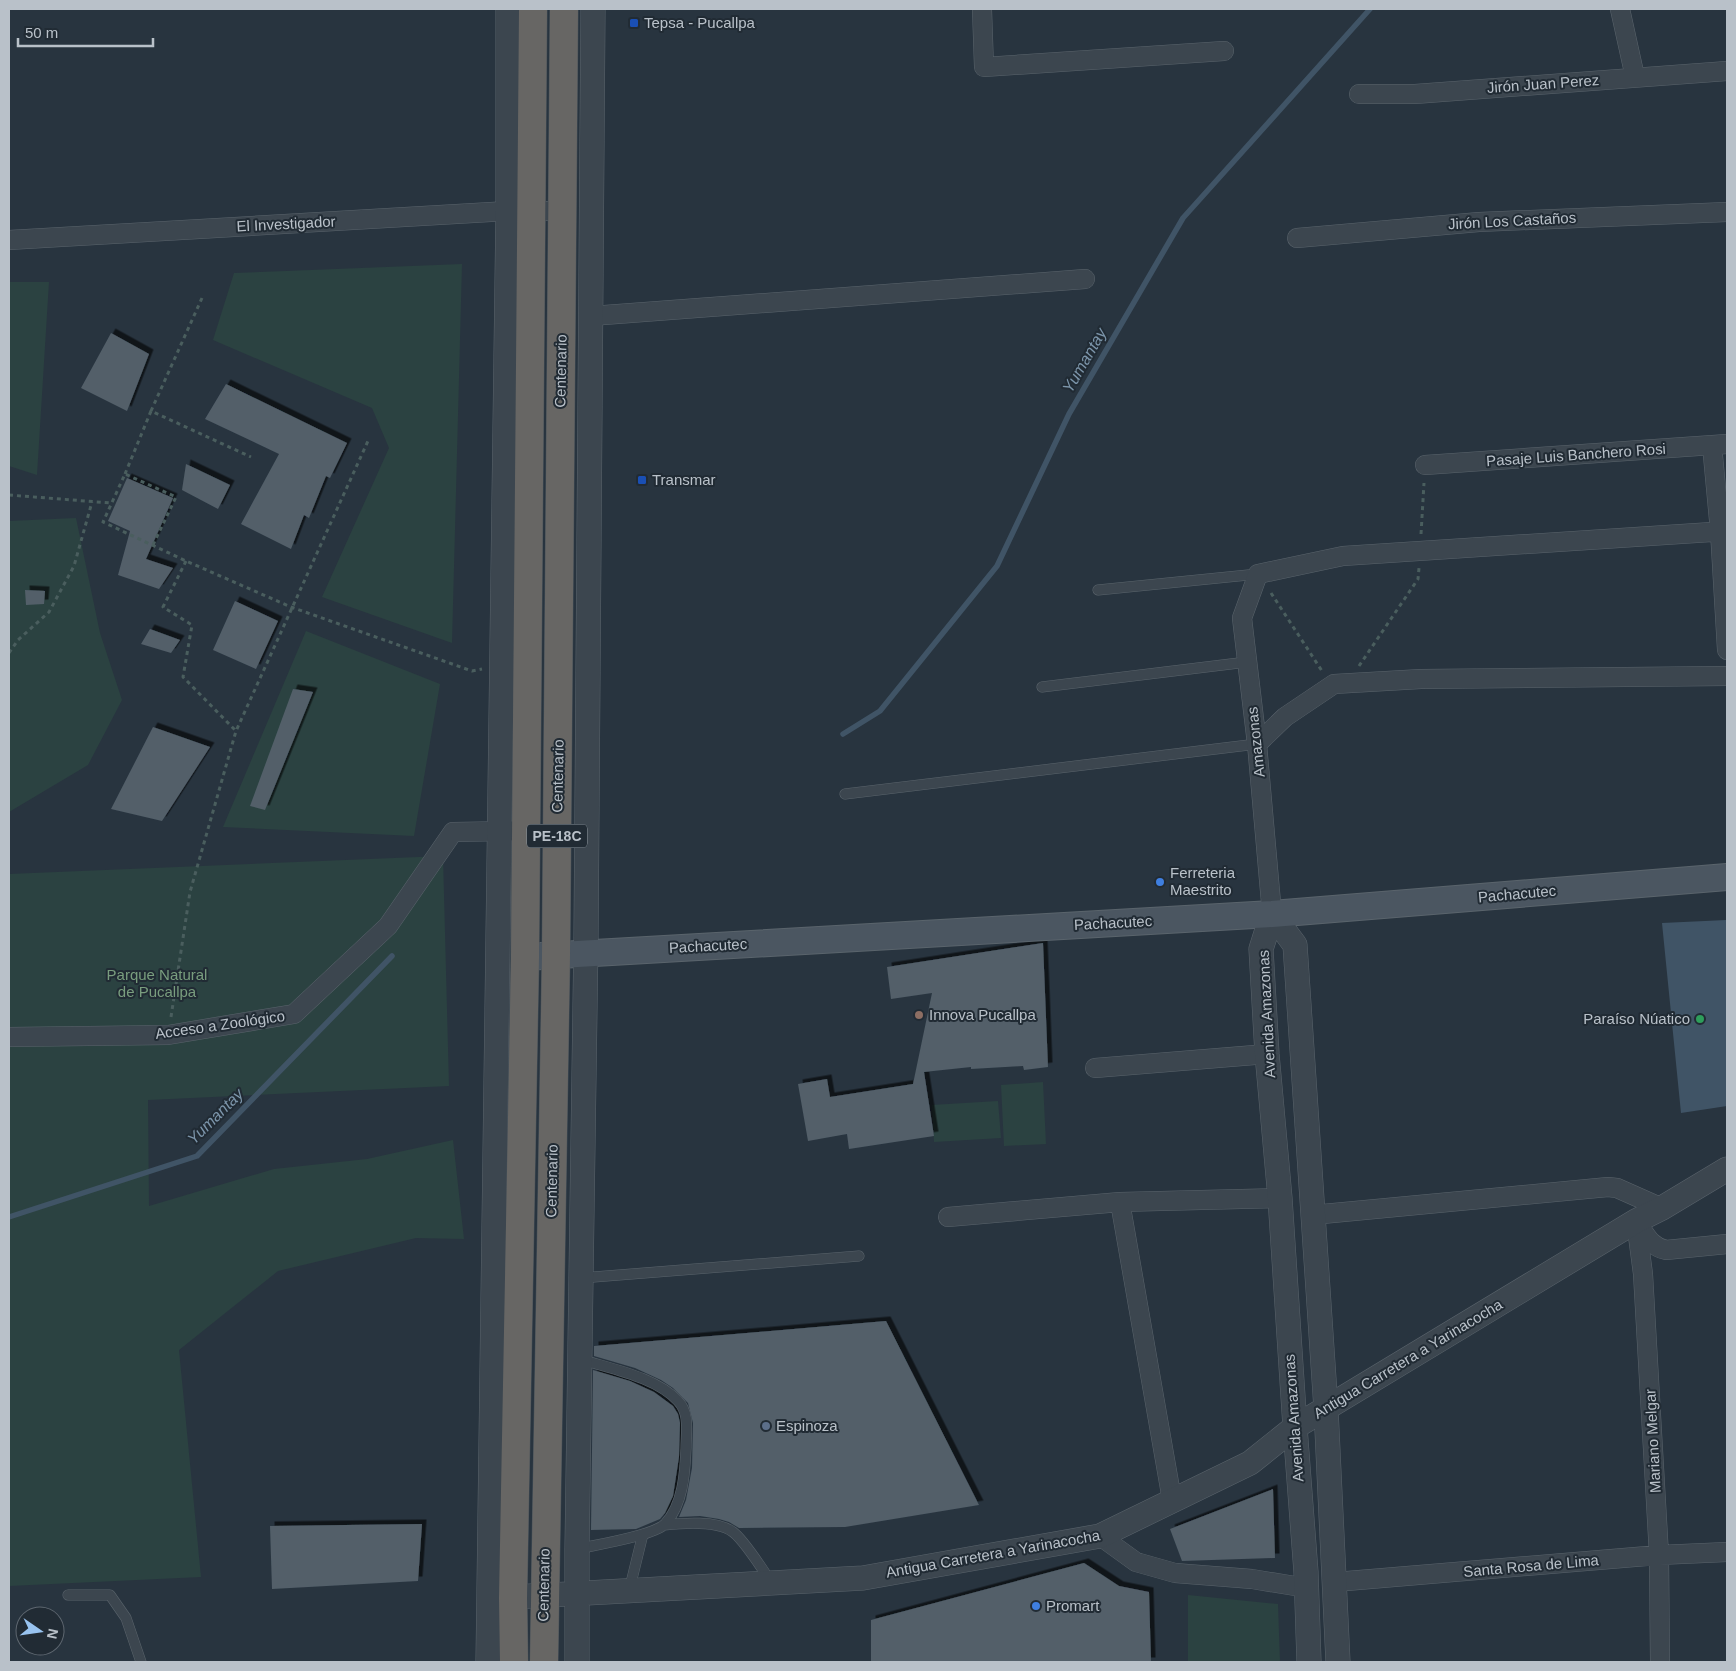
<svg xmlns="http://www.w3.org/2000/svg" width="1736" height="1671" font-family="Helvetica,sans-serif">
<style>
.green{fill:#2b4241}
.water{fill:#405466}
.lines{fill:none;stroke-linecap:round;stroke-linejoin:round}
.stream{stroke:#405466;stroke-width:5.5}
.building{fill:#525f69;filter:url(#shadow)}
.service-casing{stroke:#5a646c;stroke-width:11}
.minor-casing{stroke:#5a646c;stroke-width:20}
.tertiary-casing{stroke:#5a646c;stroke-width:25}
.secondary-casing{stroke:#5a646c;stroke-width:28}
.trunk-casing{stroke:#475159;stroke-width:29}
.path{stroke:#4a5e5e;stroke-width:3;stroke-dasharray:4 4;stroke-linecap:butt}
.service{stroke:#3c464f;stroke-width:10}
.minor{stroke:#3c464f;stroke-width:19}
.tertiary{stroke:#3c464f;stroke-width:24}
.secondary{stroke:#4b5661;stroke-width:26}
.trunk{stroke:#676664;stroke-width:28}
.transit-dot{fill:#1a4fb4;stroke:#212b34;stroke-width:2}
.shop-dot{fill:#3f7fe0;stroke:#212b34;stroke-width:2}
.education-dot{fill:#8d6e63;stroke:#212b34;stroke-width:2}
.leisure-dot{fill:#2e9e5b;stroke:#212b34;stroke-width:2}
.service-dot{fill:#5c6f8a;stroke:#212b34;stroke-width:2}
.labels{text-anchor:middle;stroke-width:4;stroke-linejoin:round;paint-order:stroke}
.shield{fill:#212b34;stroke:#8b949c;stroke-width:1}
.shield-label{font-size:14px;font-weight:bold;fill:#b9c1c9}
.poi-label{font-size:15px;fill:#b9c1c9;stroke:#212b34;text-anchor:start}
.street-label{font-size:15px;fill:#b9c1c9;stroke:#212b34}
.park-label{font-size:15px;fill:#799d7e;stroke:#212b34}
.water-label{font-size:16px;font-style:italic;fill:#7c95aa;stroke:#212b34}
</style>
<defs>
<filter id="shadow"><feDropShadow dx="4.5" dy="-4.5" stdDeviation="0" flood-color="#0009"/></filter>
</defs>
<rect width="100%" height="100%" fill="#28343f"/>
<path class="green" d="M462,264L452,643L322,597L389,448L372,408L213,340L234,273Z
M9,282H49L37,475L9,466Z
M76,518L100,633L122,700L88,765L9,812V521Z
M306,631L440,684L414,836L223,827Z
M443,856L449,1086L148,1100L149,1206L274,1169L367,1159L453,1140L464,1239L416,1238L278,1271L179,1350L201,1577L9,1586V874Z
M1043,1082L1046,1144L1004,1146L1001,1085Z
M998,1101L1001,1138L934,1142L932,1105Z
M1188,1595L1278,1604L1280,1662H1188Z"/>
<path class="water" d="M1726,920L1727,1106L1681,1113L1662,923Z"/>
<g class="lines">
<path class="stream" d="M843,734L880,711L997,566L1069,414L1183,218L1370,9
M9,1217L197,1156L392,956"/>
</g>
<path class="building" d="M111,333L149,354L127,411L81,388Z
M226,384L347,443L330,478L326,476L309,518L304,515L291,549L241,524L279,454L205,419Z
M186,464L230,485L218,509L182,490Z
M127,478L173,498L146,559L173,568L159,589L118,575L130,531L108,521Z
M25,590L45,591L44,604L26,605Z
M235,601L278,621L256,669L213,650Z
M150,629L180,640L171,653L141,644Z
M293,689L313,692L265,810L250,806Z
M153,727L210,747L162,821L111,809Z
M1043,943L1048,1067L1024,1070L1023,1066L971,1069V1067L924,1072L934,1136L849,1149L847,1134L808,1141L798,1084L827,1079L830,1097L913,1084L932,993L891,999L887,967Z
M886,1321L979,1505L845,1527L739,1528L729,1522L719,1519L700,1516L679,1517L686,1500L692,1468L693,1423L688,1403L673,1388L661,1380L635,1368L594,1356V1346Z
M593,1370L630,1381L654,1392L673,1406L678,1414L680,1423L679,1457L673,1496L665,1513L660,1519L636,1529L591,1530Z
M1273,1489L1275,1558L1182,1561L1170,1529Z
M422,1524L418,1581L272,1589L270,1526Z
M1084,1563L1119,1586L1149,1592L1151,1662H871V1620Z"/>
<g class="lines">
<g class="service-casing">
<path id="service" d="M1098,590L1258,574
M1042,687L1247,662
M845,794L1257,744
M581,1278L859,1256
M664,1525C683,1523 717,1520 733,1532C744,1540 763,1570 771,1582
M577,1549C595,1545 653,1536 665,1524C683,1505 685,1473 686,1448C686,1432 690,1413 678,1401C656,1377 611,1369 580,1359
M629,1591L643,1534
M68,1595H110L126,1618L141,1662"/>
</g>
<g class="minor-casing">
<path id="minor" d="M982,9L984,67L1224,51
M1620,9L1635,77
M1359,94H1415L1727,71
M1297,238L1479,222L1727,212
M9,240L508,211H563
M591,316L1085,279
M1712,445L1720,531L1727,650
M1425,465L1727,444
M1257,744L1285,717L1334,684L1421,679L1727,676
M1272,914L1257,744L1242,618L1258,574L1343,556L1727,531
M9,1037L168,1035L294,1014L388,926L453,832L512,831
M1095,1068L1267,1054
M1120,1202L1172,1500
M1312,1215L1608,1187L1617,1188L1662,1208
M948,1217L1120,1202L1280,1198
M1636,1221L1643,1274L1659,1555L1660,1662
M1638,1224C1646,1235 1651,1247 1666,1250L1727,1244
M1100,1536L1136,1562L1175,1573L1252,1579L1307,1588
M1335,1582L1659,1555L1727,1552"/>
</g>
<g class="tertiary-casing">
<path id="tertiary" d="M1272,914L1295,945L1326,1409L1338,1662
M1272,914L1261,949L1267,1054L1280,1198L1295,1427L1306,1572L1309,1662
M495,1598L863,1578L1100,1536L1250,1463L1295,1427L1636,1221L1662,1208L1727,1169
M488,1662L508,211V9
M577,1662V1549L586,939L593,9"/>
</g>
<g class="secondary-casing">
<path id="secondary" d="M525,957L1272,914L1727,877"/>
</g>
<g class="trunk-casing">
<path id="trunk" d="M514,1662L513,1598L525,957L533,9
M544,1662L556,955L564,9"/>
</g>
<path class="path" d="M202,298L151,411L251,457
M125,474L151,411
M9,495L111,503
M1421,534L1424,483
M153,545L176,497L125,474L103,522L186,561L291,607L472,671L482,669
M186,561L163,607L192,625L183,677L236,731
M1271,593L1322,671
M9,653L18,640L49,612L74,566L92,502
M1359,666L1418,579L1419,568
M171,1017L190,892L236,731L368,441"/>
<use href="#service" class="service"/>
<use href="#minor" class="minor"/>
<use href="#tertiary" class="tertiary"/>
<use href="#secondary" class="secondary"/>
<use href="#trunk" class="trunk"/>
</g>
<g class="transit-dot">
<rect x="629" y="18" width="10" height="10" rx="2.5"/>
<rect x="637" y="475" width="10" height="10" rx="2.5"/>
</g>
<g class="shop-dot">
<circle cx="1160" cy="882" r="5"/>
<circle cx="1036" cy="1606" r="5"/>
</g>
<circle class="education-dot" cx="919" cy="1015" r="5"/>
<circle class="leisure-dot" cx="1700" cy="1019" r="5"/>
<circle class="service-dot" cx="766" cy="1426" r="5"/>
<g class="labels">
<rect class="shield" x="527" y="824.5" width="60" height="23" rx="4"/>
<g class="shield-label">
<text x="557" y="841">PE-18C</text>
</g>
<g class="poi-label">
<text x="644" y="28">Tepsa - Pucallpa</text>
<text x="652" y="485">Transmar</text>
<text x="1170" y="878">Ferreteria<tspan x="1170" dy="17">Maestrito</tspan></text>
<text x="929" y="1020">Innova Pucallpa</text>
<text x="1690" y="1024" text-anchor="end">Paraíso Núatico</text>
<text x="776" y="1431">Espinoza</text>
<text x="1046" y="1611">Promart</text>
</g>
<g class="street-label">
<text transform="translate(1543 84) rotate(-4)" y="5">Jirón Juan Perez</text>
<text transform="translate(1512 221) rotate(-3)" y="5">Jirón Los Castaños</text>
<text transform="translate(286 224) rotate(-3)" y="5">El Investigador</text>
<text transform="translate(561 371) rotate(-89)" y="5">Centenario</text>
<text transform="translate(1576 455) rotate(-4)" y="5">Pasaje Luis Banchero Rosi</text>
<text transform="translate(1256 742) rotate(-96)" y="5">Amazonas</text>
<text transform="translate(558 776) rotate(-89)" y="5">Centenario</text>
<text transform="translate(1517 894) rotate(-5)" y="5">Pachacutec</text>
<text transform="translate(1113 923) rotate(-3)" y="5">Pachacutec</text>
<text transform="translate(708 946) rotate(-3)" y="5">Pachacutec</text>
<text transform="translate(1267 1014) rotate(-93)" y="5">Avenida Amazonas</text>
<text transform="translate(220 1025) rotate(-8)" y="5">Acceso a Zoológico</text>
<text transform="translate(552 1181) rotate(-89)" y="5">Centenario</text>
<text transform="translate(1408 1359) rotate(-31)" y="5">Antigua Carretera a Yarinacocha</text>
<text transform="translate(1294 1418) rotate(-94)" y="5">Avenida Amazonas</text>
<text transform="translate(1653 1441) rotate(-93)" y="5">Mariano Melgar</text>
<text transform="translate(993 1554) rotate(-10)" y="5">Antigua Carretera a Yarinacocha</text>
<text transform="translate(1531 1566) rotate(-5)" y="5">Santa Rosa de Lima</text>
<text transform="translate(544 1585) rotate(-89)" y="5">Centenario</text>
</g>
<g class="park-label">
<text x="157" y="980">Parque Natural<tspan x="157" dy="17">de Pucallpa</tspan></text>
</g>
<g class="water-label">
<text transform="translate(1084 360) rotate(-60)" y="6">Yumantay</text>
<text transform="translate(215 1116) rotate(-45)" y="6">Yumantay</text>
</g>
</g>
<rect width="1736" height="1671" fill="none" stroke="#b9c1c9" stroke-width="20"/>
<g transform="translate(40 1631) rotate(103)"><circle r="24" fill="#212b34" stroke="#5e6770"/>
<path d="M0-4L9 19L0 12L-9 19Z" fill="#98c3ef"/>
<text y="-8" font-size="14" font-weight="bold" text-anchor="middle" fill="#b9c1c9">N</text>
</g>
<path d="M18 38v8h135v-8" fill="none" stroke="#b9c1c9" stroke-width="2.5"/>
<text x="25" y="38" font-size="15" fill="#b9c1c9" stroke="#212b34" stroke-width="4" paint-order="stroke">50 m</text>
</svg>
